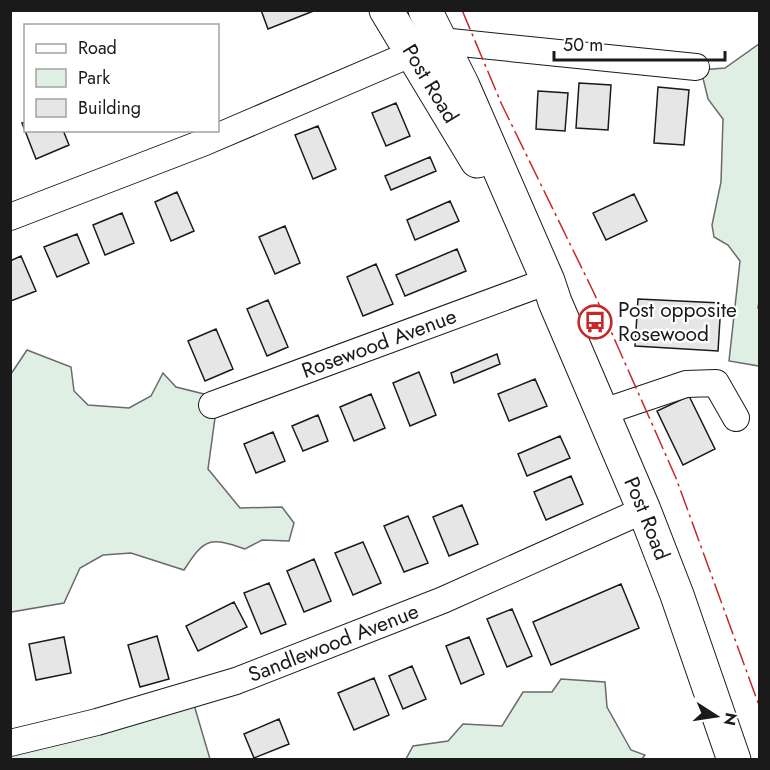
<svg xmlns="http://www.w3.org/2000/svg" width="770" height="770" font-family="Jost,sans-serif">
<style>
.green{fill:#e0efe3;stroke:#6a6a6a;stroke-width:1.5}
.building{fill:#e6e6e6;stroke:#1a1a1a;stroke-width:1.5}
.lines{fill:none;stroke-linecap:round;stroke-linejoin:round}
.minor-casing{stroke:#1a1a1a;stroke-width:28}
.major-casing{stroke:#1a1a1a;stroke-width:35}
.minor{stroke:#fff;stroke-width:26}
.major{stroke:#fff;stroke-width:33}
.power{stroke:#c62828;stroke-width:1.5;stroke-dasharray:21 4.5 3 4.5;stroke-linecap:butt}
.labels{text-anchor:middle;stroke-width:4.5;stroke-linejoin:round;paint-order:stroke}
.street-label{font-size:21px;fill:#1a1a1a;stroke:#fff}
.poi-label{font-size:21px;fill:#1a1a1a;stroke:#fff;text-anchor:start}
</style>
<rect width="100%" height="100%" fill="#fff"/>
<path class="green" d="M759,44L760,294L758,308L760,309L759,366L729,361L740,261L728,245L714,237L712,225L721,182L723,119L708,99L701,70L725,68Z
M27,350L71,367L74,391L88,405L129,408L151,396L163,373L176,387L224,399L230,405L215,418L208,469L240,508L282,507L294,523L289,541L262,540L245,549C209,536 204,539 184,570L131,553L103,555L80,568L64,603L11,612V374Z
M561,679L605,682L607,707L631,750L645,755L642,759H406L413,746L448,741L463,724L502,726L523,692H552Z
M192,698L210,759H11L10,744Z"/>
<path class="building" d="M261,10H316L268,29Z
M579,83L611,85L608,130L576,128Z
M658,87L689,90L684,145L654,143Z
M538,91L568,93L565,131L536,129Z
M396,103L410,136L386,146L372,113Z
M26,122V130H63L69,145L36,159L22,123Z
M318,126L336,169L313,179L295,135Z
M430,157L436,171L391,190L385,176Z
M177,192L194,231L171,241L155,202Z
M634,194L647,221L606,240L593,213Z
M450,201L459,221L415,240L407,220Z
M122,213L134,243L105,255L93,225Z
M285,226L300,263L275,274L259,237Z
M77,234L89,263L57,277L44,247Z
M457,249L466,271L405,296L396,275Z
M21,256L36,291L11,301L10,261Z
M376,264L393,304L363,316L347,277Z
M638,299L721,303L718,351L635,346Z
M268,300L288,347L267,356L247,309Z
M216,329L233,369L205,381L188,341Z
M497,354L500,364L454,383L451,373Z
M419,372L436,415L410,426L393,383Z
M535,379L547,406L509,421L498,394Z
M371,394L385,428L354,441L340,407Z
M689,396L715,449L683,465L657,411Z
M318,415L328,441L303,451L292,426Z
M273,432L285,461L256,473L244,444Z
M560,436L570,458L527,476L518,454Z
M571,476L583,504L546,520L534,492Z
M462,505L478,544L449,556L433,517Z
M408,516L428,563L404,572L384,526Z
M363,542L381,583L353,595L335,553Z
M314,559L331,601L304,612L287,571Z
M269,583L286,624L261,634L244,593Z
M621,584L639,628L551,665L533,622Z
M234,602L247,627L198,651L186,626Z
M512,609L532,656L507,667L487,619Z
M157,636L169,679L140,687L128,645Z
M64,637L71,673L36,680L29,644Z
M469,637L484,674L461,684L446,646Z
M412,666L426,699L403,709L389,676Z
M374,678L389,715L354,730L338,693Z
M279,719L289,744L254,758L244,734Z"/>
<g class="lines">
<g class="minor-casing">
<g id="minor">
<path d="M10,217L205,142L441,41L696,67"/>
<path id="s1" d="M212,405L548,281"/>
<path d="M603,412L686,384L716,383L736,418"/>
<path id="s2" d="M10,743L97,722L236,681L443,600L644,510"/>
</g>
</g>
<g class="major-casing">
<g id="major">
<path id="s3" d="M386,10L477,161"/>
<path id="s4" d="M425,10L463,86L548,281L555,302L644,510L677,595L734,760"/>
</g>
</g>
<use href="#minor" class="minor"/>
<use href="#major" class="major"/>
<path class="power" d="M462,10L502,105L594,293L676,478L760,708"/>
</g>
<defs>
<g id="bus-ring" transform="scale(1.725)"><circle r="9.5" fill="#fff" stroke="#c62828" stroke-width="1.5"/><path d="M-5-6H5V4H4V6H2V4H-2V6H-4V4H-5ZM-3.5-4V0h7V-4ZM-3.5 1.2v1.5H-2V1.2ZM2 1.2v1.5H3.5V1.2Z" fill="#c62828"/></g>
</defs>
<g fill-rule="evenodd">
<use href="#bus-ring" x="595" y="322"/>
</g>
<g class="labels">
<g class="street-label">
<text dy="7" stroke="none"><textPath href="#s3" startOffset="86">Post Road</textPath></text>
<text dy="7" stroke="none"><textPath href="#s1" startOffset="178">Rosewood Avenue</textPath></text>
<text dy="7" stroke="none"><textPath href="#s4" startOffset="555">Post Road</textPath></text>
<text dy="7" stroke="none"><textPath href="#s2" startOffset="339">Sandlewood Avenue</textPath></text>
</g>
<g class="poi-label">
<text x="618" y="317">Post opposite<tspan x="618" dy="24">Rosewood</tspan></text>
</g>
</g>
<rect width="770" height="770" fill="none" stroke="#1a1a1a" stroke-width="24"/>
<rect x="24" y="24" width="195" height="108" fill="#ffffff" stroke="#a3a3a3" stroke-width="1.5"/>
<rect x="36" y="44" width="30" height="9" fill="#ffffff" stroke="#a3a3a3" stroke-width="1.5"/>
<text x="78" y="54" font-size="18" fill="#1a1a1a">Road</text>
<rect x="36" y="69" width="30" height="18" fill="#e0efe3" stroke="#a3a3a3" stroke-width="1.5"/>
<text x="78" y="84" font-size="18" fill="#1a1a1a">Park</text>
<rect x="36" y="99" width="30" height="18" fill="#e6e6e6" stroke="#a3a3a3" stroke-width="1.5"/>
<text x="78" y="114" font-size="18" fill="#1a1a1a">Building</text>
<g transform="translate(716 716) rotate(102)" stroke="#ffffff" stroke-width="4.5" paint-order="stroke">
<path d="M0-4.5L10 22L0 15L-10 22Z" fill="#1a1a1a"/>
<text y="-9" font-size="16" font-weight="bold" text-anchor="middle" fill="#1a1a1a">N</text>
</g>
<path d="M554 51v9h171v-9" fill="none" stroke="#1a1a1a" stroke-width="3"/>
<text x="563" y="51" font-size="18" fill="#1a1a1a" stroke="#ffffff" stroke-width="4.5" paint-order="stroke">50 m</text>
</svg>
